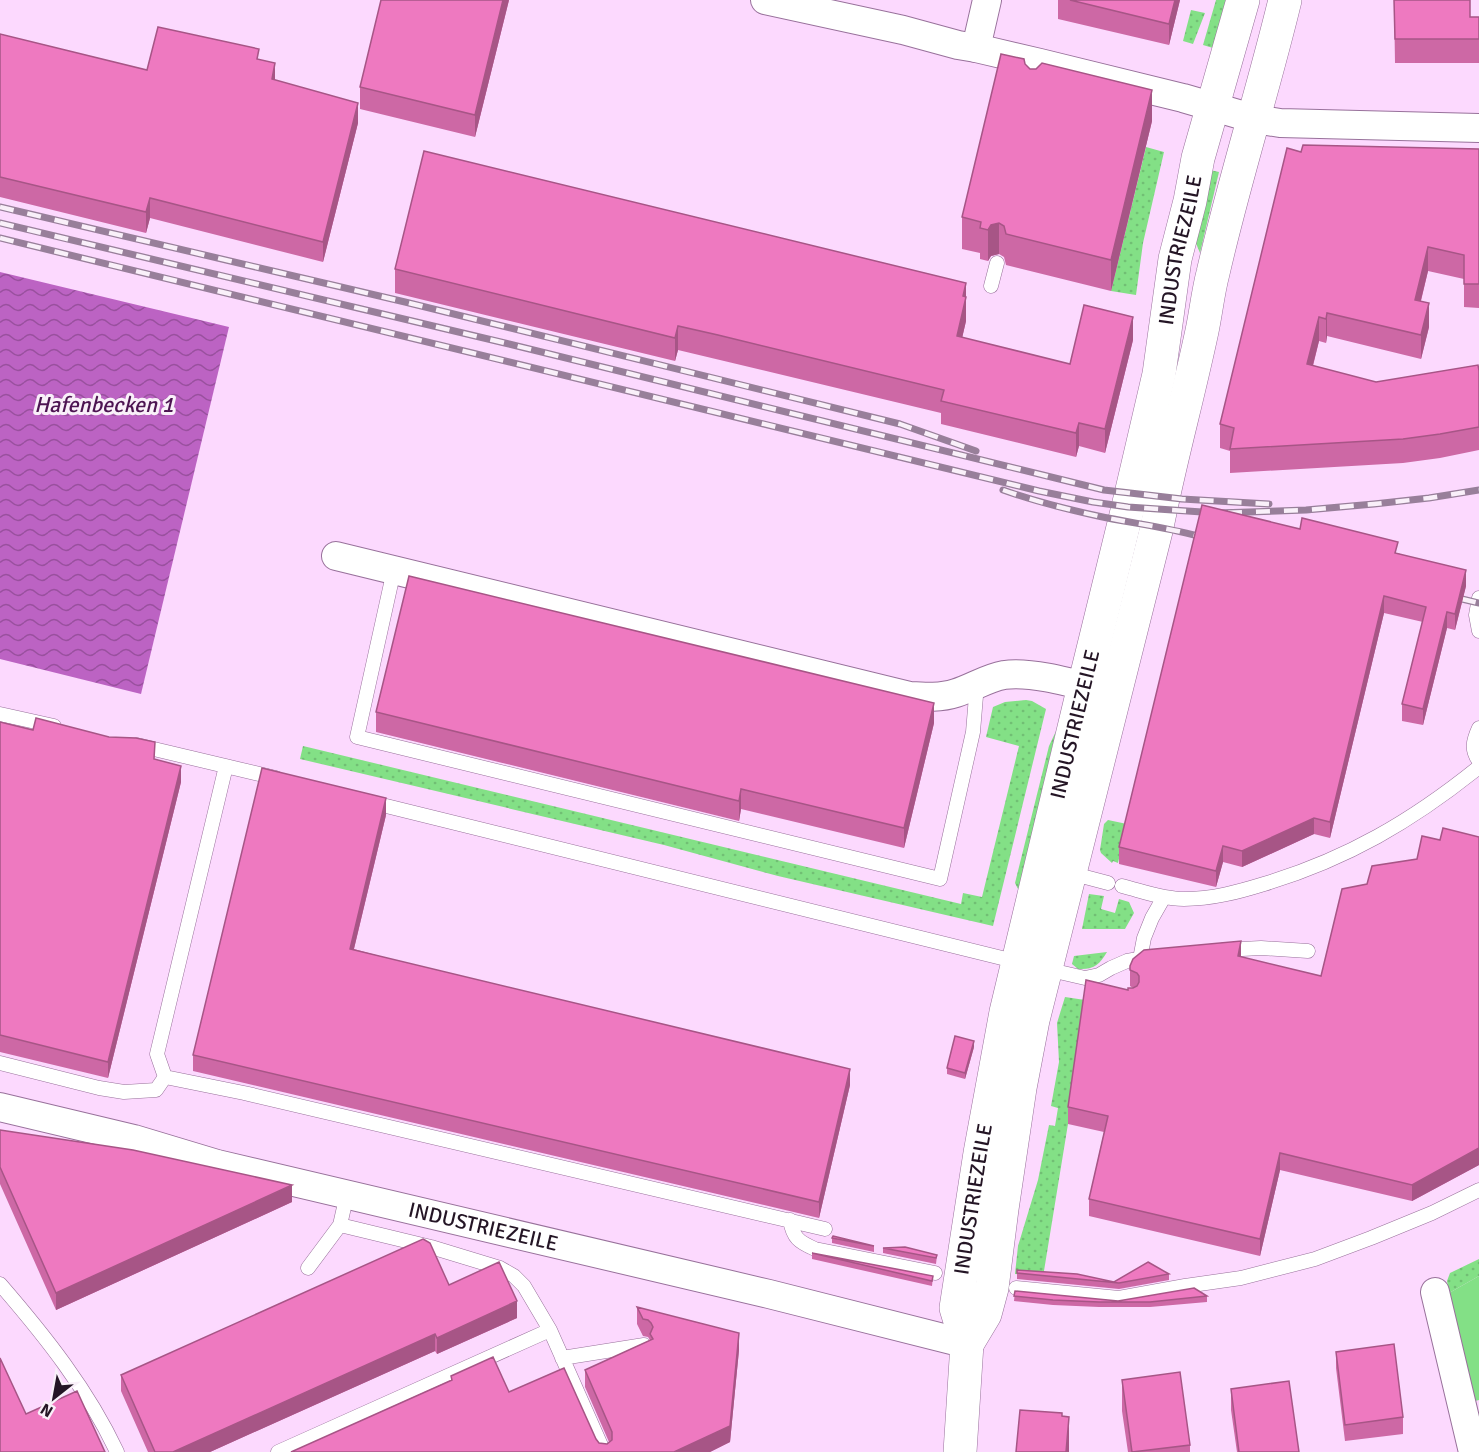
<svg xmlns="http://www.w3.org/2000/svg" width="1479" height="1452" font-family="Signika,sans-serif">
<style>
.grass{fill:url(#grass-dots)}
.garden{fill:#83e086}
.water{fill:url(#water-waves)}
.lines{fill:none;stroke-linecap:round;stroke-linejoin:round}
.lane-casing{stroke:#98719b;stroke-width:15}
.street-casing{stroke:#98719b;stroke-width:30}
.secondary-casing{stroke:#98719b;stroke-width:34}
.lane{stroke:#fff;stroke-width:14}
.street{stroke:#fff;stroke-width:28}
.secondary{stroke:#fff;stroke-width:33}
.rail-casing{stroke:#987f9a;stroke-width:7}
.rail{stroke:#f9f0f9;stroke-width:4.5;stroke-dasharray:14;stroke-linecap:butt}
.wall{fill:#cd68a5}
.shaded-wall{fill:#a75586}
.building{fill:#ee79c0;stroke:#a75586;stroke-width:1.5}
.labels{text-anchor:middle;stroke-width:6;stroke-linejoin:round;paint-order:stroke}
.street-label{font-size:21px;fill:#241525;stroke:#f9f0f9}
.water-label{font-size:22px;font-style:italic;fill:#4d1452;stroke:#f9f0f9}
</style>
<defs>
<pattern id="grass-dots" width="8" height="8" patternUnits="userSpaceOnUse" patternTransform="scale(1.5)"><rect width="8" height="8" fill="#83e086"/><path d="M2 2h.1M6 6h.1" fill="none" stroke="#71bf74" stroke-width="1.8" stroke-linecap="round"/></pattern>
<pattern id="water-waves" width="16" height="10" patternUnits="userSpaceOnUse" patternTransform="scale(1.5)"><rect width="16" height="10" fill="#bc63c3"/><path d="M0 5q4-4 8 0t8 0" fill="none" stroke="#99509e"/></pattern>
</defs>
<rect width="100%" height="100%" fill="#fcd9fe"/>
<path class="grass" d="M1216,0H1227L1213,48L1203,45Z
M1191,10L1205,13L1193,44L1183,41Z
M1146,147L1164,152L1143,243L1136,295L1111,291Z
M1210,170L1219,172L1200,253L1195,241Z
M1026,700L1032,701L1046,709L993,926L778,876L664,845L300,759L303,746L961,904L963,893L982,897L1019,746L986,737L993,707L1005,702Z
M1056,731L1019,891L1015,883L1049,746Z
M1108,820L1127,824L1118,863L1113,861L1112,863L1101,853L1100,850L1104,824Z
M1089,894L1104,896L1101,909L1115,913L1119,899L1129,902L1134,913L1125,929H1082Z
M1107,952C1099,965 1094,970 1078,969L1072,964L1074,956Z
M1065,997L1085,1000L1068,1124L1043,1277L1015,1274L1018,1246L1038,1180L1049,1125L1055,1126L1058,1108L1051,1106L1059,1062L1057,1023Z
M1479,1259V1276L1449,1293L1447,1281L1450,1273Z"/>
<path class="garden" d="M1479,1276V1400L1475,1401L1449,1293Z"/>
<path class="water" d="M0,272L229,327L141,694L0,659Z"/>
<g class="lines">
<g class="lane-casing">
<path id="lane" d="M991,286L997,263
M394,570L357,737L940,879L973,732L977,684
M1479,598L1476,615L1479,631
M0,714L54,726
M1479,728C1473,741 1471,750 1479,761
M137,745L276,778
M370,802L1018,962
M1070,873L1108,883
M1122,886C1142,891 1163,899 1184,899C1212,899 1238,892 1264,884C1347,859 1412,821 1479,767
M1223,950L1261,948L1308,951
M1140,959L1144,938L1152,918L1164,897
M1046,969L1085,978L1099,975L1111,968L1127,961L1150,957
M0,1063L99,1088L124,1092L156,1090L165,1077
M165,1077L244,1093L825,1229
M165,1077L157,1054L226,766
M790,1220C793,1238 799,1242 815,1249L935,1273
M308,1268L340,1225
M0,1284C45,1336 88,1390 117,1452
M1016,1288L1119,1298L1185,1286L1241,1278L1315,1259L1371,1238L1432,1213L1479,1190
M550,1330L604,1452
M562,1358L644,1345
M278,1452L550,1330L524,1286L514,1276L500,1268L431,1247L340,1225L347,1194"/>
</g>
<g class="street-casing">
<g id="street">
<path d="M765,0L903,30L958,45L976,48L1040,63L1183,98L1255,119L1280,123L1479,128"/>
<path d="M976,48L987,0"/>
<path d="M336,556L910,696C925,697 941,698 956,693C972,688 987,678 1004,675C1032,671 1076,684 1104,691"/>
<path id="s1" d="M0,1107L134,1139L217,1164L769,1294L967,1344"/>
<path d="M1435,1292L1473,1452"/>
</g>
</g>
<g class="secondary-casing">
<g id="secondary">
<path d="M967,1344L985,1314L992,1288L1002,1209L1020,1088L1033,1020L1157,527C1170,461 1188,397 1202,331C1206,312 1208,292 1213,273C1234,181 1263,91 1285,0"/>
<path id="s2" d="M960,1452L967,1344L956,1308L980,1153L1006,1012L1084,686L1128,507L1159,374L1175,259L1190,201L1198,158L1243,0"/>
</g>
</g>
<use href="#lane" class="lane"/>
<use href="#street" class="street"/>
<use href="#secondary" class="secondary"/>
<g class="rail-casing">
<path id="rail" d="M0,207L405,302L900,424L976,451
M0,223L509,344L1104,490L1182,499L1269,504
M0,238L1039,491L1093,502L1128,507L1217,513L1306,510L1374,504L1429,498L1479,490
M1003,490C1034,501 1066,509 1098,516C1131,523 1165,527 1198,536
M1462,599L1479,603"/>
</g>
<use href="#rail" class="rail"/>
</g>
<path class="wall" d="M509,0L475,137L360,109V87Z
M1058,0H1180L1169,45L1058,19Z
M1394,0L1470,17H1479V63H1395Z
M0,34L147,70L259,59L275,80L358,123L323,262L150,218L146,233L0,197Z
M1025,64L1030,69L1152,121L1111,291L1006,265L1004,257L999,254L991,256L988,261L980,259V253L962,249V217Z
M1479,149V308L1464,307V279L1428,271L1421,301L1429,327L1421,359L1327,336L1326,343L1319,341L1313,366L1376,382L1479,371V450L1440,458L1403,463L1230,473V451L1220,448V424L1301,152Z
M395,269L966,283V321L962,338L1070,364L1133,340L1105,453L1079,446L1076,457L941,424V413L678,350L675,361L395,293Z
M1398,553L1466,586L1455,630L1447,628L1423,725L1402,721V704L1423,622L1384,613L1330,838L1314,834L1242,867L1223,862L1216,887L1119,864V847Z
M376,712L934,723L904,848L741,809L739,821L376,732Z
M0,722L155,760L181,782L108,1078L0,1052Z
M386,815L354,949L850,1085L819,1218L193,1071V1055Z
M1479,837V1165L1412,1201L1280,1170L1260,1256L1089,1216V1199L1104,1132L1068,1124V1107L1128,990L1133,988L1130,986V970L1241,957L1321,976L1367,884L1417,859L1440,840Z
M974,1047L965,1079L947,1074V1068Z
M0,1130L292,1202L56,1310L0,1184Z
M832,1238L874,1246V1252L832,1243Z
M883,1248L937,1255L936,1264L883,1253Z
M812,1253L933,1276L932,1286L812,1259Z
M1017,1273L1114,1282L1169,1274V1280L1119,1289L1017,1279Z
M449,1285L517,1318L437,1354L435,1351L210,1452H148L121,1391V1375Z
M1015,1291L1118,1301L1207,1296V1302L1150,1307H1099L1053,1305L1014,1301Z
M637,1307L739,1350L730,1442L710,1452H291L451,1380V1376L509,1392L596,1439L599,1443L607,1444L609,1442L585,1387V1370L650,1340L648,1337L643,1336L637,1324Z
M1336,1352L1403,1417V1434L1345,1441L1336,1368Z
M1122,1380L1190,1445V1452H1128L1122,1411Z
M1231,1389L1299,1452H1237L1231,1410Z"/>
<path class="shaded-wall" d="M503,0H509L475,137V115Z
M1175,0H1180L1169,45V24Z
M275,63V83L272,79Z
M1152,90V121L1111,291V260Z
M358,103V123L323,262V242Z
M150,198V218L146,233V212Z
M999,223V254L991,256L988,261V230L991,225Z
M1428,247V271L1415,324V300Z
M966,283V321L957,360V336L963,296Z
M1429,303V327L1421,359V335Z
M1327,313V336L1326,343V319Z
M1133,317V340L1105,453V429Z
M1319,317V341L1307,388V364Z
M678,326V350L675,361V338Z
M1079,423V446L1076,457V433Z
M1466,570V586L1455,630V614Z
M1384,596V613L1330,838V822Z
M1447,612V628L1423,725V709Z
M934,703V723L904,848V828Z
M181,766V782L108,1078V1062Z
M741,789V809L739,821V801Z
M386,798V815L350,965V949Z
M1314,818V834L1242,867V851Z
M1223,846V862L1216,887V871Z
M1241,941V958L1238,956Z
M974,1041V1047L965,1079V1073Z
M850,1069V1085L819,1218V1202Z
M1479,1148V1165L1412,1201V1185Z
M1280,1153V1170L1260,1256V1239Z
M292,1185V1202L56,1310V1293Z
M517,1301V1318L437,1354V1338Z
M739,1333V1350L730,1442L710,1452H674Z
M435,1334V1351L210,1452H173Z
M1069,1417V1452H1066Z"/>
<path class="building" d="M381,0H503L475,115L360,87Z
M1070,0H1175L1169,24Z
M1394,0H1470V17H1479V39H1395Z
M158,27L259,49L257,59L275,63L272,79L358,103L323,242L150,198L146,212L0,177V34L147,70Z
M1001,54L1024,59L1025,64L1030,69H1036L1042,63L1152,90L1111,260L1006,234L1004,226L999,223L991,225L988,230L980,228L981,222L962,217Z
M1303,145L1479,149V284H1464V255L1428,247L1415,300L1429,303L1421,335L1327,313L1326,319L1319,317L1307,364L1376,382L1478,365L1479,371V427L1440,434L1403,439L1230,449L1234,428L1220,424L1287,148L1301,152Z
M424,151L966,283L963,296L966,297L957,336L1070,364L1084,305L1133,317L1105,429L1079,423L1076,433L941,401L944,390L718,335L678,326L675,338L395,269Z
M1202,505L1300,529L1302,518L1398,542L1395,553L1466,570L1455,614L1447,612L1423,709L1402,704L1426,607L1384,596L1330,822L1314,818L1242,851L1223,846L1216,871L1119,847Z
M409,576L934,703L904,828L741,789L739,801L376,712Z
M36,718L109,737L136,738L155,742L154,759L181,766L108,1062L0,1035V722L33,730Z
M262,768L386,798L350,949L850,1069L819,1202L193,1055Z
M1443,828L1479,837V1148L1412,1185L1280,1153L1260,1239L1089,1199L1108,1116L1068,1107L1086,980L1128,990V988H1133L1137,986L1139,982V976L1137,973L1130,970V966L1133,959L1144,950L1241,941L1238,956L1321,976L1342,889L1367,884L1372,866L1417,859L1422,836L1440,840Z
M955,1036L974,1041L965,1073L947,1068Z
M0,1130L133,1150L292,1185L56,1293L0,1167Z
M833,1236L874,1246L832,1238Z
M423,1239L430,1243L449,1285L499,1262L517,1301L437,1338L435,1334L173,1452H155L121,1375Z
M905,1247L937,1255L936,1258L883,1248Z
M812,1253L933,1276L932,1281Z
M1148,1262L1169,1274L1119,1283L1017,1273V1270L1077,1274L1114,1282Z
M1194,1288L1207,1296L1150,1302H1099L1053,1300L1014,1296L1015,1291L1118,1301Z
M637,1307L739,1333L730,1426L674,1452H291L452,1380L451,1376L493,1357L509,1392L564,1368L596,1439L599,1443L607,1444L612,1440V1432L585,1370L653,1339L650,1334L653,1327L651,1323L648,1320L643,1319Z
M1394,1344L1403,1417L1345,1425L1336,1352Z
M0,1358L26,1414L77,1391L105,1452H0Z
M1180,1372L1190,1445L1132,1452L1122,1380Z
M1289,1381L1299,1452H1239L1231,1389Z
M1020,1410L1062,1413V1416L1069,1417L1066,1452H1016Z"/>
<g class="labels">
<g class="street-label">
<text dy="7" stroke="none"><textPath href="#s2" startOffset="1228">INDUSTRIEZEILE</textPath></text>
<text dy="7" stroke="none"><textPath href="#s2" startOffset="742">INDUSTRIEZEILE</textPath></text>
<text dy="7" stroke="none"><textPath href="#s2" startOffset="256">INDUSTRIEZEILE</textPath></text>
<text dy="7" stroke="none"><textPath href="#s1" startOffset="498">INDUSTRIEZEILE</textPath></text>
</g>
<g class="water-label">
<text x="104" y="412">Hafenbecken 1</text>
</g>
</g>
<g transform="translate(54 1398) rotate(211)" stroke="#f9f0f9" stroke-width="4.5" paint-order="stroke">
<path d="M0-4.5L10 22L0 15L-10 22Z" fill="#241525"/>
<text y="-9" font-size="16" font-weight="bold" text-anchor="middle" fill="#241525">N</text>
</g>
</svg>
